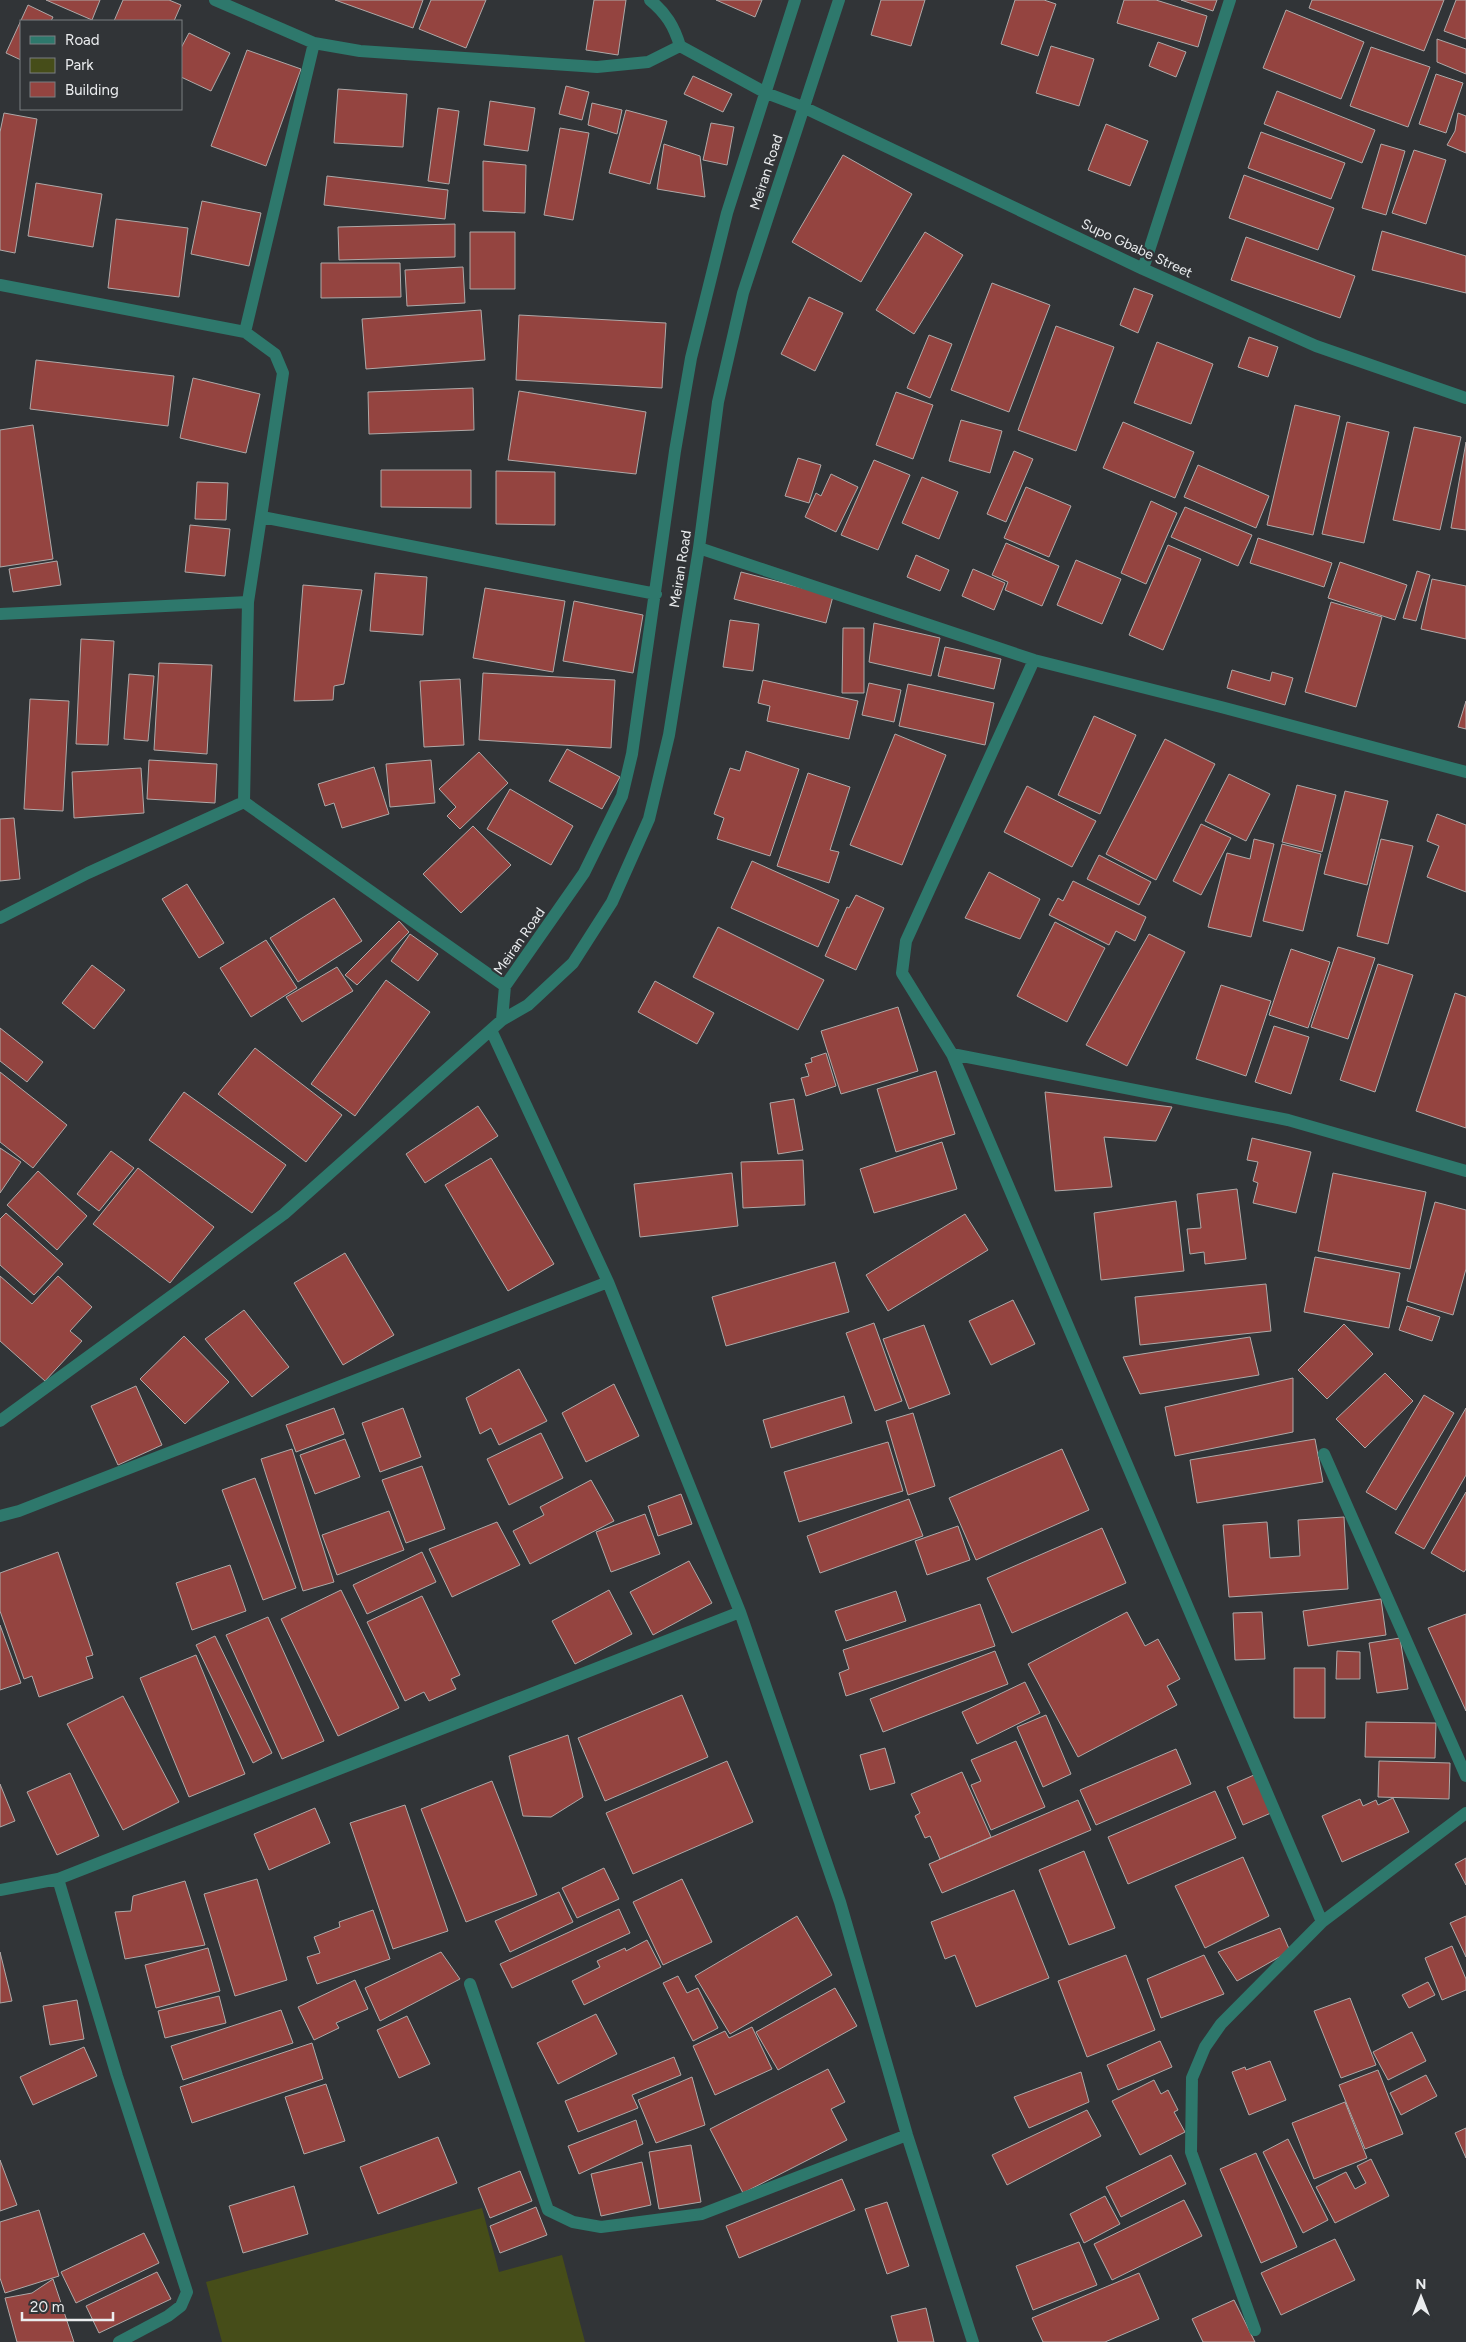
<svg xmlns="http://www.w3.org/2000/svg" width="1466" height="2342" font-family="Figtree,sans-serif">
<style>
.green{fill:#464d19}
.building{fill:#944440;stroke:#aea9a8}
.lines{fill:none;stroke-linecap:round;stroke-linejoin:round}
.lane{stroke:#2e786c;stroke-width:12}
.street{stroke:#2e786c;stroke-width:12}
.labels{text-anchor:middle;stroke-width:4.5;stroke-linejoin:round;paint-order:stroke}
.street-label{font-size:14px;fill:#ebedef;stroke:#313437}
</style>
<rect width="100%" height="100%" fill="#313437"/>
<path class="green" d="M482,2208L499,2272L562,2255L585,2342H222L206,2282Z"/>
<path class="building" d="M46,0H100L92,20Z
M123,0H169L181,5L174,21H114Z
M335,0H423L413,28Z
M431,0H486L466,48L419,29Z
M594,0H626L618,55L586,50Z
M716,0H762L755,17Z
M881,0H925L911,46L871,35Z
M1015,0H1044L1056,4L1038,56L1001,44Z
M1124,0H1156L1207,16L1198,47L1117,23Z
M1181,0H1217L1213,11Z
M1312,0H1444L1424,51L1309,8Z
M1456,0H1466V39L1444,31Z
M28,5L53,17L51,21H21V60L6,53Z
M1286,10L1364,42L1341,99L1263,68Z
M189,33L230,53L211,91L181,77V48Z
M1437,39L1466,49V74L1437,62Z
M1158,42L1186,52L1176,77L1149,66Z
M1051,46L1094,59L1079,106L1036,93Z
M1371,47L1430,67L1408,127L1350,106Z
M247,50L301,69L266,166L211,146Z
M1436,74L1463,83L1446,133L1419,124Z
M693,76L732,94L723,112L684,94Z
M566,86L589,92L582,120L559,114Z
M338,89L407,94L403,147L334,143Z
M1277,91L1375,130L1362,163L1264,124Z
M490,101L535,108L528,151L484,145Z
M592,103L622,110L617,134L588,125Z
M438,108L459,111L449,184L428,181Z
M626,110L667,121L650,184L609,173Z
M4,113L37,119L15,253L0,250V132Z
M1458,113L1466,116V153L1447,145L1455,131Z
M711,123L734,127L727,165L703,160Z
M1106,124L1148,141L1130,186L1088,170Z
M560,128L589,133L573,220L544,215Z
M1261,132L1345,163L1331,199L1248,168Z
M664,144L700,156L705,197L657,189Z
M1381,144L1405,151L1386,215L1362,208Z
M1414,150L1446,160L1426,224L1392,213Z
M843,155L912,194L861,282L792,242Z
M483,161L526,165L525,213L483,211Z
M1244,175L1334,208L1318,250L1229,218Z
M327,176L448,190L445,219L324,205Z
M36,183L102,194L93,247L28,236Z
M202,201L261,213L249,266L191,254Z
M116,219L188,228L179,297L108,288Z
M455,224V257L339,260L338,227Z
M1382,231L1466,256V293L1372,270Z
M470,232H515V289H470Z
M925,232L963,255L914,334L876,310Z
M1246,237L1355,276L1340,318L1231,280Z
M321,263H400L401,297L321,298Z
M463,267L465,303L407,306L405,270Z
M992,283L1050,305L1009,412L951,390Z
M1134,288L1153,295L1138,333L1120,325Z
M809,297L843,313L815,371L781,354Z
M481,310L485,360L366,369L362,319Z
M519,315L666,323L662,388L516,380Z
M1056,326L1114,347L1076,451L1018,430Z
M929,335L952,344L930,398L907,388Z
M1249,337L1278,347L1268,377L1238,367Z
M1157,342L1213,364L1191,424L1134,403Z
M36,360L174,376L168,426L30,409Z
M193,378L260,394L246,453L180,438Z
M473,388L474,430L369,434L368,392Z
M519,391L646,412L636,474L508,460Z
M896,392L933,405L913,459L876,445Z
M1295,405L1340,416L1313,535L1267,525Z
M961,420L1002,431L990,473L949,461Z
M1123,422L1194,452L1175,498L1103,468Z
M1347,422L1389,432L1364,543L1322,534Z
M33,425L53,559L0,567V430Z
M1414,427L1461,437L1440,530L1393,520Z
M1466,442V530L1451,528Z
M1014,451L1033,459L1006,522L987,514Z
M798,458L821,465L809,503L785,496Z
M874,460L910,475L878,550L841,535Z
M1198,465L1269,496L1256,528L1184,497Z
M381,470H471V508L381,507Z
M496,471L555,472V525L496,524Z
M831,474L858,487L836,532L805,517L816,493L821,496Z
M922,477L958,492L939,539L902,523Z
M197,482L228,483L226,520L195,519Z
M1026,487L1071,506L1049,557L1004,538Z
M1151,501L1177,513L1146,584L1121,573Z
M1185,507L1252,535L1238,566L1171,537Z
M190,525L230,529L225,576L185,572Z
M1258,538L1332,563L1324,587L1250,563Z
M1006,543L1059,566L1042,606L1005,590L1008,582L992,575Z
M1168,545L1201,559L1163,650L1129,635Z
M916,555L949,570L940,591L907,577Z
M1076,560L1121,579L1102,624L1057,605Z
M57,561L61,585L13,592L9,569Z
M1340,562L1407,585L1395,620L1328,598Z
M973,569L1005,583L994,610L962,596Z
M1417,571L1430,575L1416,621L1403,618Z
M741,572L833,596L826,623L734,599Z
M375,573L427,577L423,635L370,631Z
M1432,579L1466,586V639L1421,629Z
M303,585L362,590L344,684L334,686L333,700L294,701Z
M485,588L565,601L553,672L473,658Z
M574,601L643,615L633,673L563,661Z
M1331,602L1382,617L1356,707L1305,692Z
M730,620L759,624L753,671L723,667Z
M874,623L940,638L931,676L869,662Z
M843,628H864V693H842Z
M81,639L114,641L108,745L76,744Z
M945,647L1001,659L994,689L938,676Z
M159,663L212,665L207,754L154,750Z
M1232,670L1270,681L1272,672L1293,678L1285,705L1227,688Z
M483,673L615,680L611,748L479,740Z
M129,674L154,676L148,741L124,739Z
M460,679L464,745L424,747L420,681Z
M763,680L858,701L849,739L767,721L770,706L758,703Z
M869,683L901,690L894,722L862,715Z
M908,684L994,703L985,745L899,726Z
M30,699L69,701L63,811L24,809Z
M1466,701V729L1458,727Z
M1094,716L1136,735L1100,814L1058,795Z
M895,734L946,755L902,865L850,845Z
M1165,739L1215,764L1156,880L1106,854Z
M567,749L620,777L602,809L549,781Z
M746,751L799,769L770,856L717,839L724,818L714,814L730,768L740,771Z
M479,752L508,783L460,829L447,816L456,807L439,789Z
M149,760L217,764L215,803L147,799Z
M431,760L435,803L390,807L386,764Z
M374,767L389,814L342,828L334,803L325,806L318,784Z
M141,768L144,813L74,818L72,772Z
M808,773L850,787L830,850L839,852L829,883L777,866Z
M1229,774L1270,794L1246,841L1205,821Z
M1297,785L1336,795L1322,852L1282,842Z
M1027,786L1096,821L1072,867L1004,832Z
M510,789L573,826L551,865L487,829Z
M1345,791L1388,801L1367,885L1324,874Z
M1437,814L1466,825V892L1427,877L1439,846L1427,841Z
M14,818L20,879L0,881V819Z
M1201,824L1231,838L1201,895L1173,881Z
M473,826L511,865L461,913L423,874Z
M1254,839L1274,844L1251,937L1208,927L1227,853L1250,859Z
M1381,839L1413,846L1388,944L1357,936Z
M1282,844L1321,854L1303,931L1263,921Z
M1099,855L1151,882L1139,905L1087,879Z
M752,861L839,900L818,947L731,908Z
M989,872L1040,899L1020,939L965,918Z
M1073,881L1146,917L1135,941L1116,931L1109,945L1049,915L1058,898L1063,901Z
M187,884L224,943L199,958L162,899Z
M856,895L884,908L856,970L825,956L847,907L849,908Z
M334,898L362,941L298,982L270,938Z
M399,921L409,932L357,985L345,975Z
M1055,922L1105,948L1067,1022L1017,996Z
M718,927L824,980L798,1030L693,977Z
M410,934L438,954L418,981L391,961Z
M1149,934L1185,952L1127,1066L1086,1045Z
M266,940L297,988L251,1017L220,968Z
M1338,947L1375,958L1348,1039L1311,1027Z
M1291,949L1330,962L1308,1028L1269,1015Z
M1378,964L1413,975L1375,1092L1340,1080Z
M92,965L125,990L94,1029L62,1003Z
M337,967L353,991L302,1022L286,997Z
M386,980L430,1012L355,1116L311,1084Z
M655,981L714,1013L697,1044L638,1012Z
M1221,985L1271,1001L1246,1076L1196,1059Z
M1455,993L1466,997V1128L1416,1111Z
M898,1007L918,1071L841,1094L821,1031Z
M1274,1026L1309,1037L1291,1094L1255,1082Z
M0,1028L43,1062L27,1082L0,1061Z
M255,1048L342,1115L306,1162L218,1094Z
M826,1053L836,1086L806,1096L801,1078L809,1076L805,1064L812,1062L811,1058Z
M936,1071L955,1134L896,1152L877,1089Z
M0,1072L67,1125L33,1168L0,1142Z
M184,1092L286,1165L252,1213L149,1140Z
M1045,1092L1172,1107L1156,1141L1104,1137L1112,1187L1055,1191Z
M794,1099L803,1150L778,1154L770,1103Z
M478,1106L498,1136L425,1183L406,1154Z
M1252,1138L1311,1152L1296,1213L1253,1203L1258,1183L1253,1181L1258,1162L1247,1160Z
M942,1142L957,1189L874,1213L860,1169Z
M0,1148L21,1162L0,1193Z
M111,1151L134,1168L99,1211L77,1194Z
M491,1158L554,1264L508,1291L445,1185Z
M803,1160L805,1205L743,1208L741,1162Z
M138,1168L214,1227L170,1283L93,1224Z
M38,1171L87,1216L57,1250L7,1205Z
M732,1173L738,1226L640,1237L634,1184Z
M1333,1173L1426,1192L1410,1269L1318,1251Z
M1237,1189L1246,1259L1205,1264L1204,1252L1190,1254L1187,1229L1201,1228L1197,1194Z
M1176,1201L1184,1271L1101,1280L1094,1213Z
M1435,1202L1466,1210V1269L1453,1315L1407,1301Z
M6,1213L63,1264L34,1295L0,1265V1219Z
M965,1214L988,1250L888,1311L866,1275Z
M345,1253L394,1335L343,1365L294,1283Z
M1315,1257L1400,1273L1389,1328L1304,1312Z
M835,1262L849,1312L726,1346L712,1297Z
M0,1276L32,1304L58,1276L92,1307L70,1331L82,1341L45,1381L0,1341Z
M1266,1284L1271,1331L1140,1345L1135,1297Z
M1013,1300L1035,1344L991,1365L969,1321Z
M1407,1306L1440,1317L1432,1341L1399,1330Z
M244,1310L289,1367L252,1397L205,1339Z
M874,1323L902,1401L875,1411L846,1333Z
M1344,1324L1373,1354L1327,1399L1298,1370Z
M924,1325L950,1394L909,1409L883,1339Z
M184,1336L229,1382L185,1424L140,1379Z
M1250,1337L1259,1375L1140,1394L1123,1357Z
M519,1369L547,1421L499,1445L491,1428L480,1434L466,1398Z
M1385,1373L1413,1401L1365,1448L1336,1419Z
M1293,1378V1432L1175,1456L1165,1407Z
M614,1384L639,1436L586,1462L562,1413Z
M136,1386L162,1445L118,1465L91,1406Z
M1424,1395L1454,1413L1396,1510L1366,1492Z
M844,1396L852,1423L771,1448L763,1420Z
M334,1408L344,1434L296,1452L286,1425Z
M403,1408L421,1457L380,1472L362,1423Z
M1466,1408V1475L1424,1549L1395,1533Z
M913,1413L935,1486L908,1495L886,1421Z
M541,1433L563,1478L509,1505L487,1459Z
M345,1439L360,1477L315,1494L300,1455Z
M1315,1439L1323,1482L1197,1503L1190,1460Z
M888,1442L903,1491L799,1522L784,1472Z
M292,1449L334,1582L303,1591L261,1459Z
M1062,1449L1089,1510L976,1560L949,1498Z
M422,1466L445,1529L406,1543L382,1480Z
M255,1478L296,1588L263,1600L222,1490Z
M591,1480L614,1521L530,1564L513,1531L544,1515L540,1507Z
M1466,1492V1569L1464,1572L1431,1553Z
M681,1494L692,1524L658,1536L648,1506Z
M909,1499L923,1536L820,1573L807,1536Z
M389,1511L404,1550L337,1575L322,1535Z
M645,1514L660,1554L611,1572L596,1532Z
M1344,1517L1348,1589L1229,1597L1223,1525L1267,1522L1270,1558L1300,1556L1298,1520Z
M497,1522L520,1565L452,1597L429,1549Z
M958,1526L970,1560L927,1575L915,1541Z
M1102,1528L1126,1583L1012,1633L987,1578Z
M58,1552L93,1655L86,1657L93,1678L39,1697L32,1676L24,1679L0,1611V1573Z
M422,1552L436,1582L367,1614L353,1585Z
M689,1561L712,1603L653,1635L630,1592Z
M230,1565L246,1611L192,1630L176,1583Z
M341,1590L399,1708L338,1736L281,1619Z
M609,1590L632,1634L575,1664L552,1621Z
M896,1591L906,1621L846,1641L835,1611Z
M422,1596L460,1675L451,1679L456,1689L429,1701L424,1692L405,1701L367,1622Z
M1381,1599L1386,1635L1308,1646L1303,1611Z
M980,1604L995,1646L846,1696L839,1673L849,1669L843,1650Z
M1127,1612L1145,1646L1158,1639L1180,1679L1167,1686L1177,1705L1078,1757L1028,1664Z
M1262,1612L1265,1659L1235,1660L1233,1613Z
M1466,1614V1711L1428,1628Z
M268,1617L324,1741L282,1759L226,1635Z
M0,1625L21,1683L0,1690Z
M215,1636L272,1753L253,1763L196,1645Z
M1400,1638L1408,1689L1377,1693L1369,1643Z
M995,1651L1008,1684L883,1732L870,1699Z
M1337,1651L1360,1652V1679H1336Z
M196,1655L245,1774L189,1797L140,1678Z
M1294,1668H1325V1718H1294Z
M1025,1682L1040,1713L977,1744L962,1712Z
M682,1695L708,1757L605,1801L578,1738Z
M123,1696L179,1802L123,1830L67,1724Z
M1046,1715L1071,1774L1043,1787L1017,1727Z
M1366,1722L1436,1723L1435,1758L1365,1757Z
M568,1735L583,1797L551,1817L523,1816L509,1756Z
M1016,1741L1045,1807L991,1830L971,1785L981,1781L971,1760Z
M885,1748L895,1783L870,1790L860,1755Z
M1176,1749L1191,1784L1096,1825L1080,1790Z
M727,1761L753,1822L633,1874L606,1813Z
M1379,1761L1450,1763L1449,1799L1378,1797Z
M962,1772L991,1837L940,1859L930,1836L925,1838L915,1816L920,1813L911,1794Z
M70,1773L99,1836L57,1855L27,1792Z
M1254,1775L1271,1813L1243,1825L1227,1787Z
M492,1781L537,1895L466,1922L421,1809Z
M0,1784L15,1821L0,1827Z
M1215,1791L1236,1838L1128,1884L1108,1837Z
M1393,1798L1409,1832L1342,1862L1322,1816L1360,1799L1363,1806L1376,1800L1378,1805Z
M1078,1800L1091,1830L942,1893L929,1864Z
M405,1805L448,1931L393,1949L350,1823Z
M315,1808L330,1843L269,1870L254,1834Z
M1084,1851L1115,1928L1069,1945L1039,1870Z
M1243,1857L1269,1916L1205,1948L1175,1886Z
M1466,1858V1885L1455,1864Z
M604,1868L619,1899L577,1918L562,1888Z
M257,1879L287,1980L235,1996L204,1894Z
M682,1879L712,1942L663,1965L633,1902Z
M185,1881L205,1945L125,1959L115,1912L131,1911L133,1896Z
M1014,1890L1049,1978L976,2007L955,1955L945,1959L931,1922Z
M559,1892L573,1922L510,1952L495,1921Z
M619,1909L630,1933L512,1988L500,1964Z
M373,1910L390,1959L317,1984L307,1957L320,1953L314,1937L340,1927L339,1922Z
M797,1916L832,1975L730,2034L695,1976Z
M1466,1916V1957L1450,1923Z
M1280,1928L1290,1951L1237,1981L1218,1952Z
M647,1940L661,1967L584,2005L572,1981L600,1967L597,1961L625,1948L626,1951Z
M1452,1946L1466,1979V1990L1442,2000L1425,1958Z
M208,1948L220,1991L156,2008L145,1965Z
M0,1952L12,2001L0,2003Z
M441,1952L460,1979L380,2021L365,1988Z
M1126,1955L1155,2030L1087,2057L1058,1981Z
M1204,1955L1224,1994L1161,2018L1147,1979Z
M678,1976L687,1993L698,1988L718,2028L693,2041L663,1983Z
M355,1980L368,2009L336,2023L339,2028L314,2040L298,2007Z
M1428,1982L1435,1995L1409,2008L1402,1995Z
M835,1988L857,2026L778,2070L756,2032Z
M219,1996L226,2023L165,2038L158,2011Z
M1350,1998L1376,2065L1341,2078L1314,2011Z
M77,2000L84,2039L50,2045L43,2006Z
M281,2010L293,2043L183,2080L171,2046Z
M596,2014L617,2054L558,2084L537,2043Z
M407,2016L430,2064L399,2078L377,2030Z
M752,2027L772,2069L715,2095L693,2046L725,2031L729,2038Z
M1412,2032L1426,2061L1388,2080L1373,2052Z
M1160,2041L1172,2067L1118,2090L1107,2065Z
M312,2043L323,2079L192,2123L180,2087Z
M84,2047L97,2076L33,2105L20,2077Z
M674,2057L681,2075L632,2095L638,2108L578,2132L565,2101Z
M1270,2061L1286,2100L1249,2115L1232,2072L1245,2067L1246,2070Z
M828,2069L845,2102L831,2109L847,2140L743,2193L710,2129Z
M1378,2070L1403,2134L1365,2149L1339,2085Z
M1081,2072L1089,2102L1029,2128L1014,2097Z
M1426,2075L1437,2096L1401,2115L1390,2093Z
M692,2077L705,2125L656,2143L638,2100Z
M1154,2080L1161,2094L1168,2090L1178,2110L1174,2112L1185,2132L1140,2155L1112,2101Z
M326,2084L345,2141L304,2154L285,2097Z
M1345,2102L1367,2158L1314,2179L1292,2123Z
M1087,2110L1101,2136L1007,2185L992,2155Z
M636,2120L643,2144L579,2174L568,2146Z
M1466,2128V2158L1455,2133Z
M438,2137L457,2183L378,2214L360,2167Z
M1288,2139L1328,2220L1303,2233L1263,2152Z
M691,2145L701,2202L659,2209L649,2152Z
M1256,2153L1297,2247L1261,2263L1220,2169Z
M1171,2155L1186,2184L1121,2217L1106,2187Z
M1371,2159L1389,2196L1335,2223L1316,2187L1346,2172L1355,2189L1366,2183L1357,2166Z
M0,2160L17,2205L0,2211Z
M642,2162L651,2205L601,2216L591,2174Z
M520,2171L532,2201L490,2218L478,2188Z
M842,2179L855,2210L739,2258L726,2226Z
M294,2186L308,2234L243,2253L229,2206Z
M1105,2196L1120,2224L1084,2243L1070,2214Z
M1184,2200L1202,2236L1112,2280L1094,2244Z
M887,2202L909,2266L887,2274L865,2209Z
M536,2207L547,2235L500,2253L490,2226Z
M39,2210L59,2276L5,2293L0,2278V2222Z
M144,2233L159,2263L76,2303L61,2272Z
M1335,2239L1355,2280L1281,2315L1261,2273Z
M1079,2242L1097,2285L1033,2310L1016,2266Z
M157,2272L171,2299L99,2333L86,2306Z
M1139,2273L1159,2319L1105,2342H1043L1032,2318Z
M53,2279L74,2342H17L5,2298L32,2293Z
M1234,2300L1255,2342H1203L1192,2319Z
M926,2308L934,2342H898L891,2316Z"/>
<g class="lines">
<path class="lane" d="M1324,1454L1466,1776"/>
<path class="street" d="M215,0L314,43L360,51L597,67L648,62L680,46
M650,0C666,13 674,26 680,46L766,93L803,107L1143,269L1316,346L1466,398
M1143,269L1230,0
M0,285L245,332
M262,517L656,594
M699,548L1034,660L1221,707L1466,772
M0,614L248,602
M1034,660L906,941L902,973L952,1054L1322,1922
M244,802L248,602L283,373L275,354L245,332L314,43
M244,802L505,986
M0,918L88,873L244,802
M502,1020L505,986L584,873L622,796L632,754L675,451L691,358L727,213L795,0
M491,1030L608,1282L740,1612L840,1902L907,2135L973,2342
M952,1054L1288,1120L1466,1171
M0,1421L284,1214L502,1020L528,1005L573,963L612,902L649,819L669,735L699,548L718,402L743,293L839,0
M0,1516L19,1511L608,1282
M0,1890L58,1879
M470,1984L548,2210L573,2222L601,2227L702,2214L907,2135
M1255,2330L1191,2152L1192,2078L1205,2047L1221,2024L1322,1922L1466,1813
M119,2342L168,2316L181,2306L187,2292L117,2076L58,1879L740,1612"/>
</g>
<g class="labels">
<g class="street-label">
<text transform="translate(766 172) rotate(-72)" y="5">Meiran Road</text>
<text transform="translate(1137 248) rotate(25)" y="5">Supo Gbabe Street</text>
<text transform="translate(680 569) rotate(-81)" y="5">Meiran Road</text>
<text transform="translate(519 941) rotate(-55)" y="5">Meiran Road</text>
</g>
</g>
<rect x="20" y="20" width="162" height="90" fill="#313437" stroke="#7b7e81"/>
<rect x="30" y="36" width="25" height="8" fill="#2e786c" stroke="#7b7e81"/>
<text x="65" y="45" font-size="15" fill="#ebedef">Road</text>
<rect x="30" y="58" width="25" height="15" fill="#464d19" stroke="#7b7e81"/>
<text x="65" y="70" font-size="15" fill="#ebedef">Park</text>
<rect x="30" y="82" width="25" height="15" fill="#944440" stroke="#7b7e81"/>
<text x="65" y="95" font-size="15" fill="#ebedef">Building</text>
<g transform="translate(1421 2297)" stroke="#313437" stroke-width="4" paint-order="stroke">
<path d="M0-4L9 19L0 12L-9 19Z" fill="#ebedef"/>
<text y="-8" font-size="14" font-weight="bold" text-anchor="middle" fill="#ebedef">N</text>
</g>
<path d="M22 2312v8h91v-8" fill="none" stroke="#ebedef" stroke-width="2.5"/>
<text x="30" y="2312" font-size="15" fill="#ebedef" stroke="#313437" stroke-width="4" paint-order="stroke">20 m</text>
</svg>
